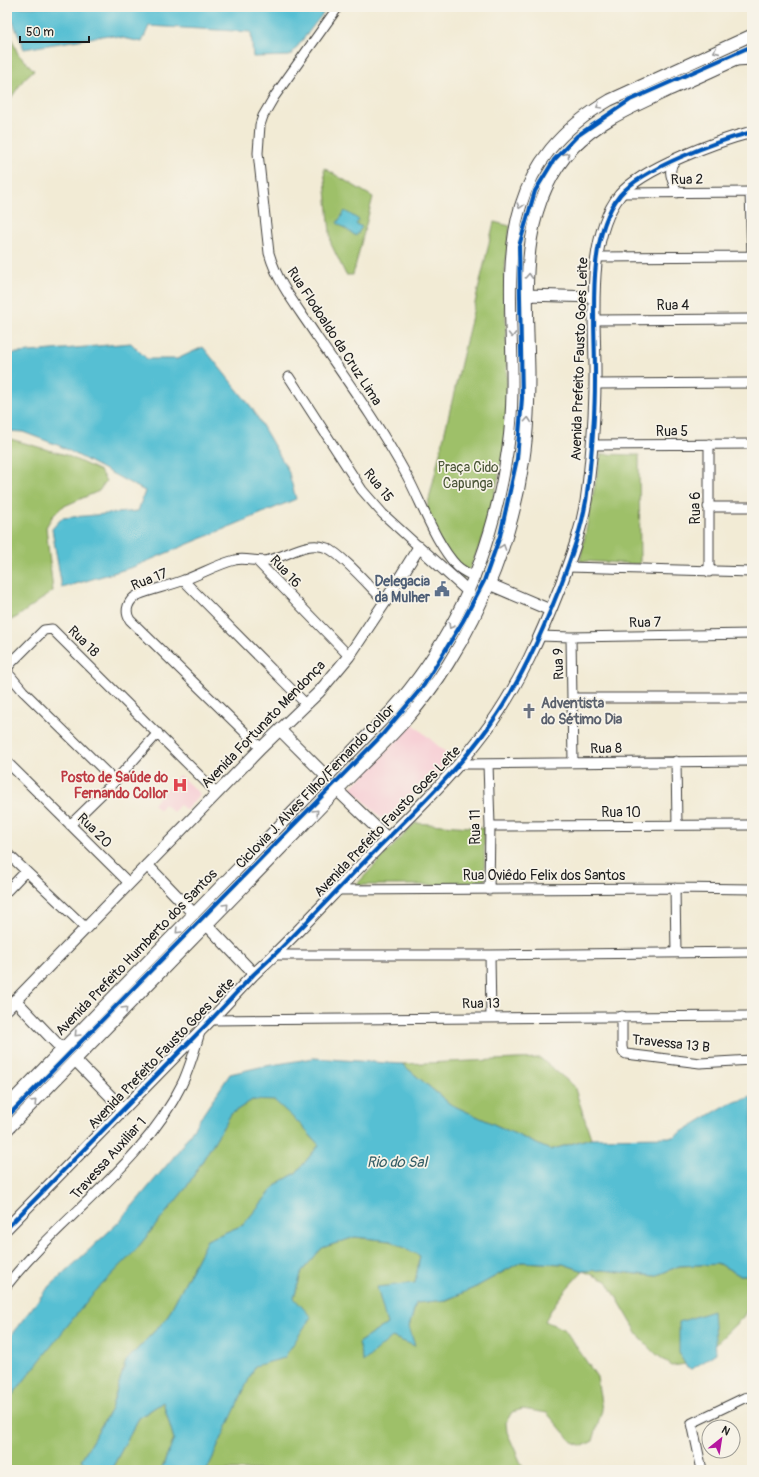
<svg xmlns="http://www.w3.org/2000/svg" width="759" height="1477" font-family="Pangolin,sans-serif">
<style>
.built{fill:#f7cfd5}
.green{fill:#9ec069;stroke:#5d6e42}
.water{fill:#57bfd3;stroke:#3a6e78}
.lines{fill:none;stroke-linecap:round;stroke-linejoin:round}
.minor-casing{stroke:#3c3b38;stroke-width:11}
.tertiary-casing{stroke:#3c3b38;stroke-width:13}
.minor{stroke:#fff;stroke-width:9}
.tertiary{stroke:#fff;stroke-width:11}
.cycleway-casing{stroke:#f7f3e8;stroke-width:6}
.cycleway{stroke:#0057b8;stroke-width:4}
.oneway{stroke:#999}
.labels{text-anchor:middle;stroke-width:3.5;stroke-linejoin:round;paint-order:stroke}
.street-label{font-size:14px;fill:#1c1c1c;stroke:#f7f3e8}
.park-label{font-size:14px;fill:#4a5537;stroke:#f7f3e8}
.service-label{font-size:14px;font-weight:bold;fill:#4e5e75;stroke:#f7f3e8;text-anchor:end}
.worship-label{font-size:14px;font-weight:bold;fill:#5b616d;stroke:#f7f3e8;text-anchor:start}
.health-label{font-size:14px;font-weight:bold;fill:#be3a42;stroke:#f7f3e8;text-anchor:end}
.water-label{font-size:15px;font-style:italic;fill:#345d65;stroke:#f7f3e8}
</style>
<rect width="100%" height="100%" fill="#f7f3e8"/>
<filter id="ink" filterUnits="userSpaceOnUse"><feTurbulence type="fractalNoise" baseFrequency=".025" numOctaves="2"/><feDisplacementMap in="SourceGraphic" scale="8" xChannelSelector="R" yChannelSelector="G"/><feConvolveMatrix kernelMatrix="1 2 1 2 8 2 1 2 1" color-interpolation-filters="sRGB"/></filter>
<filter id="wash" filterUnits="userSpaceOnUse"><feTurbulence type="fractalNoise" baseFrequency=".012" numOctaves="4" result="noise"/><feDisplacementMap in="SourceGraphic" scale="16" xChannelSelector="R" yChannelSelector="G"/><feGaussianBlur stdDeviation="0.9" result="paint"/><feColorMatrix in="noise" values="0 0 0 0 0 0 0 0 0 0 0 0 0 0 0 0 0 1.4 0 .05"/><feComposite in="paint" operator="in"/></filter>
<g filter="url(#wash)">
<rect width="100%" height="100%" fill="#f2ebd5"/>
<path class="built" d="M413,724L452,758L388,825L351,788Z
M179,775L200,794L186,810L180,805L173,812L164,804L159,810L153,804Z"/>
<path class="green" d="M7,28L18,54L34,70L24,79L7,104Z
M324,168L373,197L353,275H346L331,244Z
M494,222L510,226L505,267L507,393L505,446L487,528L469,571L463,579L439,540L427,508Z
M7,438L66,455L100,471L106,481L99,491L62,507L52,517L46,527L53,591L17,617L7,622Z
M601,454L639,455L640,564L580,561Z
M415,823L484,828L485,885H356Z
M540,1058L574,1086L591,1138L550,1150L450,1104L402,1064Z
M252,1100H275L300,1124L319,1145L296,1173L277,1184L243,1225L207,1240L166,1319L126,1361L111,1409L81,1460L94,1470H7V1402L91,1295L134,1252L186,1188L231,1114Z
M355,1237L391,1241L420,1256L415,1283L387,1324L358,1343L392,1337L414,1345L409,1327L416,1303L447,1300L476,1287L521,1262L563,1264L584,1271L603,1270L655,1276L679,1266L720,1264L739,1275H752V1302L743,1317L701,1358L693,1363L672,1366L656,1354L641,1339L607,1281L583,1271C568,1286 555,1301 545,1321L565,1330L597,1377L602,1410L593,1441L583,1446L572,1442L547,1413L523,1409L512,1412L506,1422L507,1432L524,1470H207L255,1365L284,1358L294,1298L302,1271L322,1248Z
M163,1402L174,1439L161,1470H111L139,1418Z"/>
<path class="water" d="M7,7H328L290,56L253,57L251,32L149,26L142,42L108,35L24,49Z
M345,211L359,220L356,224L362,227L356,236L337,223Z
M131,343L147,359H177L203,347L252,408L288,470L296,499L133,567L62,588L52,529L62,518L138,511L145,491L60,446L23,432L7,431V354Z
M314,1058L402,1064L450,1104L550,1150L591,1138L673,1137L728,1104L752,1097V1275H739L720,1264L679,1266L655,1276L603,1270L584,1271L563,1264L521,1262L476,1287L446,1300L416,1303L409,1327L415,1346L392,1337L363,1362L358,1343L387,1324L377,1287L415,1283L420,1256L391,1241L355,1237L322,1248L302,1271L294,1298L311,1317L284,1358L255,1366L207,1470H161L174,1439L163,1402L139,1418L111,1470H94L81,1460L111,1409L126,1361L166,1319L207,1240L243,1225L277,1184L296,1173L319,1145L300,1124L275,1101L252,1100L231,1114L186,1188L134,1252L91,1296L7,1402V1340L46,1290L119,1222L177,1153L230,1074L260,1067Z
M713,1311L716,1353L692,1369L687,1368L679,1353V1322Z"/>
</g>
<g filter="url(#ink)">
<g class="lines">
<g class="minor-casing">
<path id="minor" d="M338,7L274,97L263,116L260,125L258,153L269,253C278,285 299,309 317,337C348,382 381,428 407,476C422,504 436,544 457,566C462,571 469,574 475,577
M736,61L752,60
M675,160C666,172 673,180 677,193
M750,192L752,256
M622,193L752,192
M597,257L752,256
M595,320L752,319
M289,377L362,490L383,514L419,547
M595,384L752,383
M592,445L752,444
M708,507H752
M257,561L349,656
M568,567L752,572
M709,572V444
M184,581L306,704
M539,636L571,637L752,634
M571,637L573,763
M573,698H752
M261,748L130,620C124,611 128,600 138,595C153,589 169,586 184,580C201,574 218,564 235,560C246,557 257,563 269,560C288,556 307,540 327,548C342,554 372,589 385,602
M676,761L677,825
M7,762L129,883
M459,764L752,761
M488,764L490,826L489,890
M115,781L23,691L8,673V667L12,662L44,630L52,629L58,635L217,793
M70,825L115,781L158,733
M490,826L752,825
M7,853L86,928
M675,888L676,953
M336,890L675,888L752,889
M7,891L26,871
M274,955H490L752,952
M490,955L491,1017
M622,1016V1047L623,1052L626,1054L700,1063L752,1060
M210,1020L752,1016
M7,1285C62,1215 142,1166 182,1084C190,1067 195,1049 200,1032
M702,1470L692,1423L744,1398L749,1397L752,1398"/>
</g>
<g class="tertiary-casing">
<path id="tertiary" d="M528,295L594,297
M489,584L550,610
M280,730L327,777
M337,790L387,838
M147,865L194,914
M207,925L254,974
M15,1000L62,1049
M7,1009L261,748L319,692L349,656L385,602L419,547L469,592
M75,1060L122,1108
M7,1106L391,711C458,636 494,546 508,447C527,313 465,184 610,100L752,35
M7,1130C104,1030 202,930 299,830C318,810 337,790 357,770C391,737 423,705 448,664C484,607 512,537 522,470C528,438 529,405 529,373C528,296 516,208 574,147C600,120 636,106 669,90C697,78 724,65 752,53
M7,1228C71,1162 135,1097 199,1032C218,1013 235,994 253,975C259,969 266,963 273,956C308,922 341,885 376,850C416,810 457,771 490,725C520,683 541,635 560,587C572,555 585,520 588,486C592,451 595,415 595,380C596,326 584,240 620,195C643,168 717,141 752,132"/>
</g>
<use href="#minor" class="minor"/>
<use href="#tertiary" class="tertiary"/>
<g class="cycleway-casing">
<path id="cycleway" d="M7,1117L382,735L424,685L463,621L484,581L500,536L517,459L522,398L519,246L535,191L554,160L577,136L596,123L630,100L752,46
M7,1228C71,1162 135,1097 199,1032C218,1013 235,994 253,975C259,969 266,963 273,956C308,922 341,885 376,850C416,810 457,771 490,725C520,683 541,635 560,587C572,555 585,520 588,486C592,451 595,415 595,380C596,326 584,240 620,195C643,168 717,141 752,132"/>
</g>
<use href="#cycleway" class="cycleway"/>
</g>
<defs><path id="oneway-chevron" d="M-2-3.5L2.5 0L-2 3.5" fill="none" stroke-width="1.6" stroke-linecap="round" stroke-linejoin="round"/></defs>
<g class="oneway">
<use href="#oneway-chevron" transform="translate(716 51) rotate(156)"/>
<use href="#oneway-chevron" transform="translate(599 106) rotate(150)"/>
<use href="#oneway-chevron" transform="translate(567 155) rotate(-51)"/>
<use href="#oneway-chevron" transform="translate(520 206) rotate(108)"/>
<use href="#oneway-chevron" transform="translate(529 276) rotate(-87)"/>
<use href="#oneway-chevron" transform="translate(512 335) rotate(89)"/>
<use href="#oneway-chevron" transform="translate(528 420) rotate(-85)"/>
<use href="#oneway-chevron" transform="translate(503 547) rotate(-71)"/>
<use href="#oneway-chevron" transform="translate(451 626) rotate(120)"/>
<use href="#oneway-chevron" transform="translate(316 812) rotate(-46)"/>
<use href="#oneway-chevron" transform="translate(226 906) rotate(-46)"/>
<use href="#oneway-chevron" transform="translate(178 931) rotate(134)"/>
<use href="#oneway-chevron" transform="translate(125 1009) rotate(-45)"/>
<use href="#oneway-chevron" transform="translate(77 1034) rotate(134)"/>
<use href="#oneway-chevron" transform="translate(34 1102) rotate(-46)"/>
</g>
</g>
<defs>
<g id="civic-bare" transform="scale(1.2)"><path d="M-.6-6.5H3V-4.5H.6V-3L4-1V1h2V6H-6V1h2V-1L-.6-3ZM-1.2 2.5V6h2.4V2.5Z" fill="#5c6f8a" stroke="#f7f3e8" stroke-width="2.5" paint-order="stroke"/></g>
<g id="church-bare" transform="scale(1.2)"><path d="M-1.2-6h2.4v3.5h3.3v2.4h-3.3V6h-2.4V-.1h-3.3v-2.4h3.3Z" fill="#6b7280" stroke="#f7f3e8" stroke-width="2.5" paint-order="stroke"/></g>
<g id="hospital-bare" transform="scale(1.2)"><path d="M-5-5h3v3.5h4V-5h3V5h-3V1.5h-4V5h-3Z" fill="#e0444e" stroke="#f7f3e8" stroke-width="2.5" paint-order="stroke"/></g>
</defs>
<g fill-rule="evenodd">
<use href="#civic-bare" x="442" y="589"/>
<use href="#church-bare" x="529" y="711"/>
<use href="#hospital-bare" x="180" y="785"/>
</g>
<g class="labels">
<g class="street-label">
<text transform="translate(687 179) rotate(-1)" y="5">Rua 2</text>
<text x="673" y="310">Rua 4</text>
<text transform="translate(335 336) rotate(57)" y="5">Rua Flodoaldo da Cruz Lima</text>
<text transform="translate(579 359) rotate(-88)" y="5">Avenida Prefeito Fausto Goes Leite</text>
<text x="672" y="436">Rua 5</text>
<text transform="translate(379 485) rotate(51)" y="5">Rua 15</text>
<text transform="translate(695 508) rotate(-90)" y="5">Rua 6</text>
<text transform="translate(286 571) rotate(47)" y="5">Rua 16</text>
<text transform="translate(149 579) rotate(-21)" y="5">Rua 17</text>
<text transform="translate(645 622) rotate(-1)" y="5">Rua 7</text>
<text transform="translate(84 641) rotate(45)" y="5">Rua 18</text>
<text transform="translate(558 664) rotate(-92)" y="5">Rua 9</text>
<text transform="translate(263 724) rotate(-46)" y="5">Avenida Fortunato Mendonça</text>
<text transform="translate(606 748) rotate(-1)" y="5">Rua 8</text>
<text transform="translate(315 786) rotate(-46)" y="5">Ciclovia J. Alves Filho/Fernando Collor</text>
<text x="621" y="817">Rua 10</text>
<text transform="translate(387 821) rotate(-46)" y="5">Avenida Prefeito Fausto Goes Leite</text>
<text transform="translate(475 827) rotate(-90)" y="5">Rua 11</text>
<text transform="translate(95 830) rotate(45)" y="5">Rua 20</text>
<text x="544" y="880">Rua Oviêdo Felix dos Santos</text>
<text transform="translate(136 952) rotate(-46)" y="5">Avenida Prefeito Humberto dos Santos</text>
<text transform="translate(481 1003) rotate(-1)" y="5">Rua 13</text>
<text transform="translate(671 1043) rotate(6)" y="5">Travessa 13 B</text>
<text transform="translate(161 1053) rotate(-46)" y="5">Avenida Prefeito Fausto Goes Leite</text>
<text transform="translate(108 1158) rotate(-48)" y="5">Travessa Auxiliar 1</text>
</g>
<g class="park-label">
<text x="468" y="472">Praça Cido<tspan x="468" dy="16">Capunga</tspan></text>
</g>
<g class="service-label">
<text x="430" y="586">Delegacia<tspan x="430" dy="16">da Mulher</tspan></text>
</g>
<g class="worship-label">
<text x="541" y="708">Adventista<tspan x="541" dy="16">do Sétimo Dia</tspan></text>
</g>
<g class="health-label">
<text x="168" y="782">Posto de Saúde do<tspan x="168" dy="16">Fernando Collor</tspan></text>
</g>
<g class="water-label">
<text x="397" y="1167">Rio do Sal</text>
</g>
</g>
<rect width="759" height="1477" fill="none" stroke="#f7f3e8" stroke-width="24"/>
<g transform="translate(721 1439) rotate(30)"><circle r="19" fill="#f7f3e8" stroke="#9f9d96"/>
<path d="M0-3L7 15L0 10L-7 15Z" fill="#b5179e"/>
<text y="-6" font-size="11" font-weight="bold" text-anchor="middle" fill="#1c1c1c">N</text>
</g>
<path d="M20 36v6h69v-6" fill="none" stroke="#1c1c1c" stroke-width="2"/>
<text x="26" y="36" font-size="12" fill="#1c1c1c" stroke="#f7f3e8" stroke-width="3" paint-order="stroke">50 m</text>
</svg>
